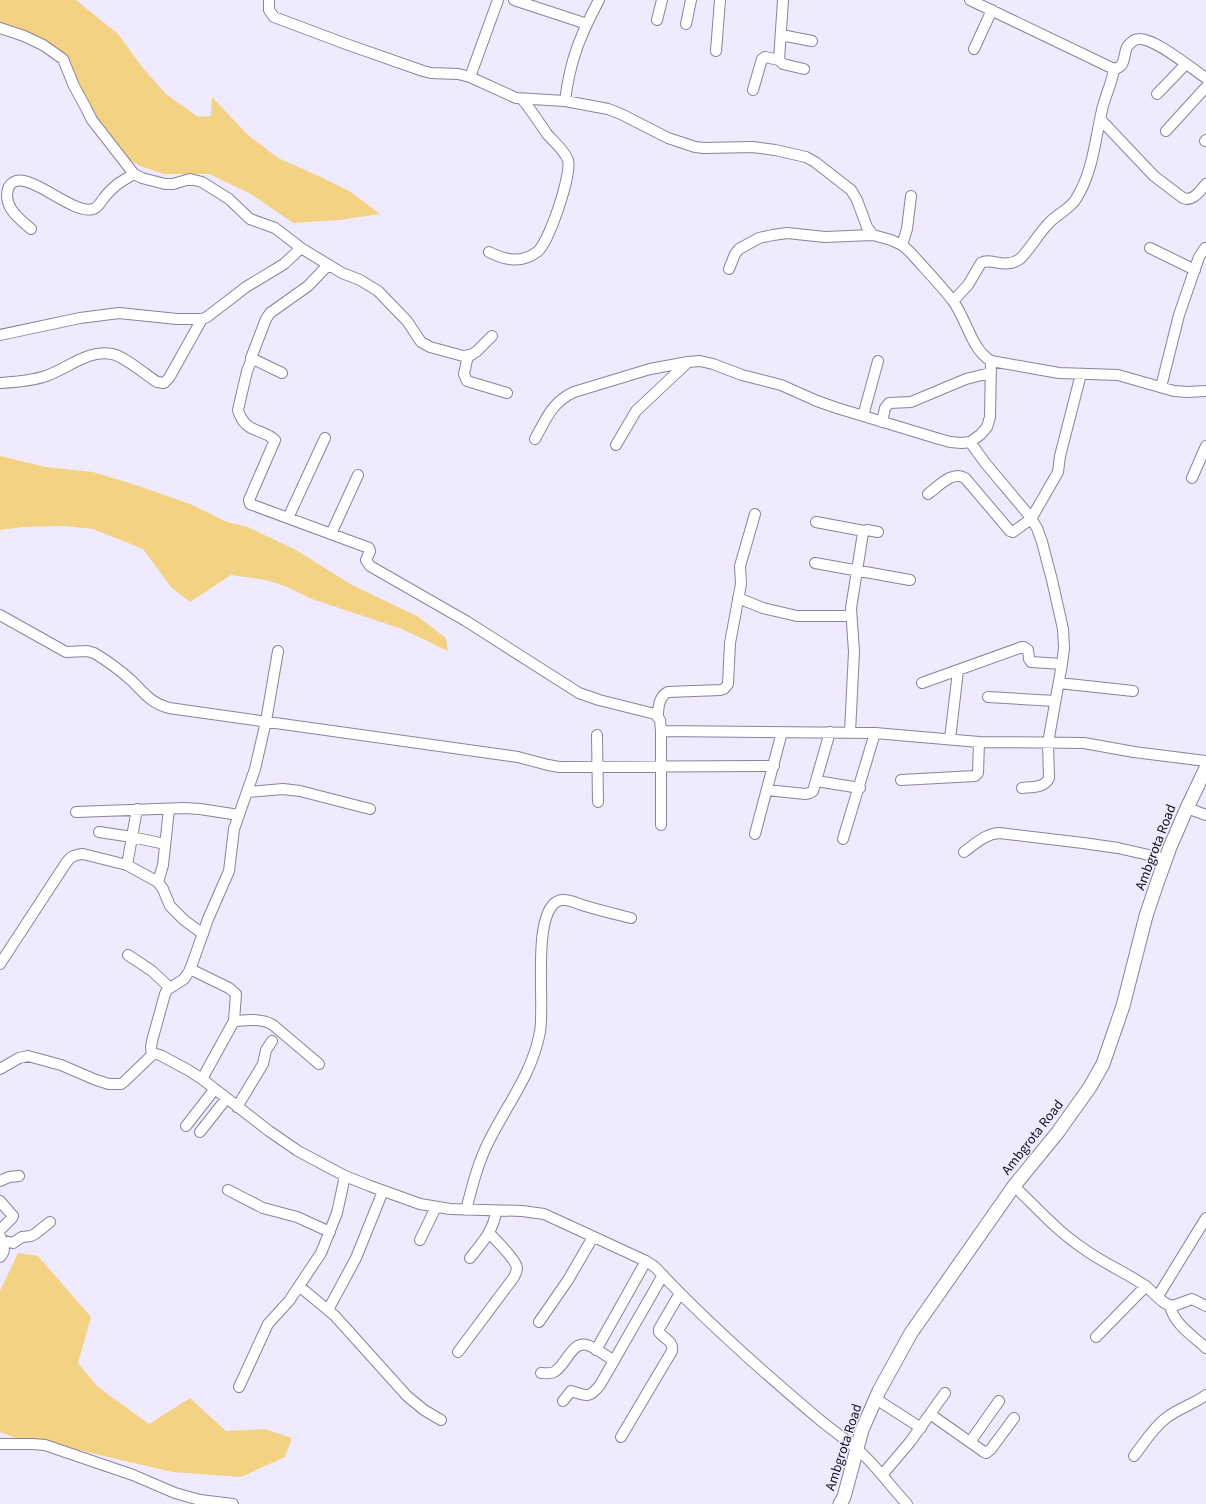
<svg xmlns="http://www.w3.org/2000/svg" width="1206" height="1504" font-family="'Source Sans 3',sans-serif">
<style>
.green{fill:#f3d383}
.lines{fill:none;stroke-linecap:round;stroke-linejoin:round}
.minor-casing{stroke:#8a839a;stroke-width:12}
.major-casing{stroke:#8a839a;stroke-width:15}
.minor{stroke:#fff;stroke-width:10}
.major{stroke:#fff;stroke-width:13}
.labels{text-anchor:middle;stroke-width:3;stroke-linejoin:round;paint-order:stroke}
.street-label{font-size:14px;fill:#100e16;stroke:#efeafe}
</style>
<rect width="100%" height="100%" fill="#efeafe"/>
<path class="green" d="M0,0H76L118,34L143,68L166,94L198,117L211,116L212,97L248,135L278,158L323,178L351,192L380,214L339,220L293,223L251,194L209,174H164L140,166L125,157L108,143L55,55L0,30Z
M0,456L46,467L93,472L136,485L190,504L227,522L248,527L296,550L352,585L417,616L446,638L448,651L402,629L312,599L285,586L266,580L231,575L190,602L171,587L143,549L93,529L64,526L23,527L0,530Z
M18,1253L38,1256L91,1317L78,1363L98,1387L149,1424L190,1398L226,1431L265,1429L292,1438L285,1457L241,1477L172,1472L83,1451L16,1438L0,1432V1291Z"/>
<g class="lines">
<g class="minor-casing">
<path id="minor" d="M269,0V10L274,17L346,44L423,71L431,73L458,74L470,77L516,98L565,101L608,109L621,114L668,138L695,147L704,148L753,147L775,150L806,157L815,162L851,190L857,200L867,227L873,235L891,240L902,245L910,252C924,268 940,284 953,301C967,320 971,349 991,361L1059,373L1118,375L1174,391L1188,392L1206,391
M514,0L587,24
M783,0L779,60L783,64L804,69
M970,0L1114,69C1126,67 1123,56 1127,47C1130,43 1134,39 1139,39C1155,38 1192,69 1206,78
M657,20L662,0
M686,24L691,0
M0,28L24,36L43,45L63,59L74,86L86,108L92,120L134,174L142,178L165,184H173L190,179L202,182L229,199L250,219L275,228L301,248
M781,35L812,41
M974,49L992,10
M716,51L720,0
M470,77L498,0
M753,90L762,59L765,57L779,60
M1157,94L1186,64
M565,101C570,60 580,36 599,0
M1100,119L1154,176L1183,198C1193,202 1200,191 1206,184
M1166,131L1206,87
M1205,141L1206,140
M31,229C20,219 3,208 8,189C9,186 12,182 16,181C35,176 74,215 93,209C98,208 100,203 103,199C113,186 120,182 134,174
M902,245L907,229L911,196
M1150,248L1195,270
M489,252C505,260 521,264 537,252C549,243 572,174 568,160C564,150 554,142 547,134C539,122 531,110 522,99
M729,269L735,254L739,249L759,238L773,235L787,233L825,237L873,235
M953,301L968,285L981,263C992,257 1003,270 1020,259C1031,248 1038,234 1049,223C1057,214 1070,209 1076,199C1093,172 1095,140 1102,110C1105,96 1112,83 1114,69
M0,335L80,318L119,313L177,319H202L207,317L246,287L284,264L301,248L342,273L360,280L378,291L407,321L421,342L430,347L463,356L471,355L477,351L492,336
M468,355L464,374L467,381L507,393
M252,359L247,371L238,410C245,434 262,428 275,440L249,500L250,504L369,548L370,551L366,560L370,566L466,621L579,693L599,700L655,714L660,720L661,731V825
M282,373L251,358L266,319L270,313L308,286L328,265
M0,383C15,382 32,381 46,376C67,369 88,349 112,354C124,356 146,375 157,382L164,383L169,378L202,319
M1161,387L1179,315L1199,257L1205,248
M863,416L878,361
M882,422L885,408L889,403L911,402L966,379L990,373
M535,439C546,419 552,402 574,392L650,369L688,362L700,361L713,364L742,375L781,385L817,401L837,408L936,438L950,442L962,443L970,442L980,435L987,427L990,417L991,361
M970,442L986,464L1028,514L1037,528L1042,542L1052,580L1063,629L1064,648L1062,664L1048,743L1049,778C1045,788 1031,787 1022,788
M616,445L636,411L688,362
M1192,478L1206,446
M928,494C938,487 952,470 965,478L1010,531L1013,532L1031,519L1058,472L1060,456L1081,374
M288,518L325,438
M816,522L864,531
M331,534L358,475
M815,563L910,580
M738,598L763,608L797,616H851
M0,615L66,652L87,651L94,653C106,660 122,672 132,681C145,694 151,703 169,708L518,757L548,765L559,767L774,766
M922,683L1022,647H1024L1028,650L1029,659L1031,662L1062,664
M1059,683L1133,691
M988,697L1055,701
M658,716C658,707 659,696 668,692L720,690L724,689L728,684L730,643L741,584L740,566L755,514
M661,731L875,733L979,742L1084,743L1134,752L1206,761
M850,732L854,652L851,608L863,533L867,530L878,532
M597,735L598,802
M950,739L958,671
M901,780L975,776L978,773L979,742
M816,781L860,788
M767,790L805,794L810,793L813,791L830,732
M247,792L283,789L300,791L370,809
M1187,808L1206,815
M76,812L184,808L200,809L239,815
M99,832L132,837L165,844
M755,834L782,732
M843,839L875,733
M964,852C975,844 985,834 999,833L1083,843L1118,848L1166,859
M127,865L137,809
M158,882L163,865L169,809
M128,955L152,971L170,988
M0,964L66,863C71,856 74,855 83,854L127,865L158,882L163,889L170,906L184,920L203,934
M190,969L229,988L236,994L234,1021L202,1079
M234,1021C248,1020 261,1018 273,1025L319,1064
M152,1055L151,1048L152,1041L165,994L167,990L184,979L190,970L208,919L229,871L234,829L255,769L266,721L278,651
M0,1069L19,1058L28,1056L61,1065L96,1080L109,1084H121L125,1081L152,1055L156,1054L160,1055L188,1070L202,1079L269,1131L298,1151L345,1176L370,1186L420,1204L450,1209L522,1211L544,1214L646,1261L655,1267C706,1322 763,1372 820,1420C832,1430 844,1438 856,1448C875,1464 890,1486 907,1504
M237,1107L263,1064L266,1050L272,1041
M186,1126L214,1090
M200,1132L226,1099
M0,1181L9,1177L19,1176
M1014,1186C1036,1207 1058,1232 1084,1249C1103,1263 1125,1272 1144,1285C1153,1291 1162,1305 1173,1306L1192,1299L1206,1306
M228,1190L263,1208L297,1217L330,1232
M0,1201L13,1216L12,1218L0,1230
M466,1210C472,1187 478,1162 489,1141C508,1103 532,1074 540,1032C545,1004 532,919 556,902C558,901 562,899 564,900C571,900 576,903 582,905C598,910 615,914 631,918
M0,1236C3,1244 7,1250 0,1257
M1,1240L13,1243L22,1237L31,1236L35,1234L50,1222
M420,1240L436,1207
M470,1258C482,1243 494,1230 496,1211
M299,1286L335,1316L407,1396L424,1410L441,1420
M1158,1296L1206,1218
M1170,1306C1174,1324 1193,1336 1206,1348
M328,1310L356,1258L383,1191
M539,1322L568,1280L593,1237
M1096,1337L1146,1286
M596,1350L646,1261
M458,1352L514,1277C516,1273 518,1269 516,1265C513,1257 496,1240 489,1233
M541,1373C546,1373 550,1374 554,1372C566,1366 571,1341 587,1345C597,1348 606,1356 614,1361
M239,1387L268,1324L289,1301L321,1253L337,1213L345,1176
M876,1399L921,1428
M563,1401L571,1391C586,1395 588,1400 600,1385L663,1275
M930,1414L984,1452L986,1453L991,1449L1014,1418
M621,1437L672,1351C674,1341 664,1339 659,1332V1329L680,1293
M970,1442L999,1401
M0,1444H32L45,1445L133,1475L175,1493L200,1500L233,1504
M1134,1456C1144,1443 1153,1428 1166,1418C1179,1408 1194,1404 1206,1395
M882,1475L910,1442L945,1393"/>
</g>
<g class="major-casing">
<path id="major" d="M840,1504L844,1497L862,1430L879,1391L911,1333L1014,1186L1058,1132L1090,1087L1103,1064L1123,1006L1146,916L1156,886L1170,847L1187,808L1206,768"/>
</g>
<use href="#minor" class="minor"/>
<use href="#major" class="major"/>
</g>
<g class="labels">
<g class="street-label">
<text transform="translate(1155 847) rotate(-69)" y="5">Ambgrota Road</text>
<text transform="translate(1032 1137) rotate(-52)" y="5">Ambgrota Road</text>
<text transform="translate(843 1447) rotate(-72)" y="5">Ambgrota Road</text>
</g>
</g>
</svg>
